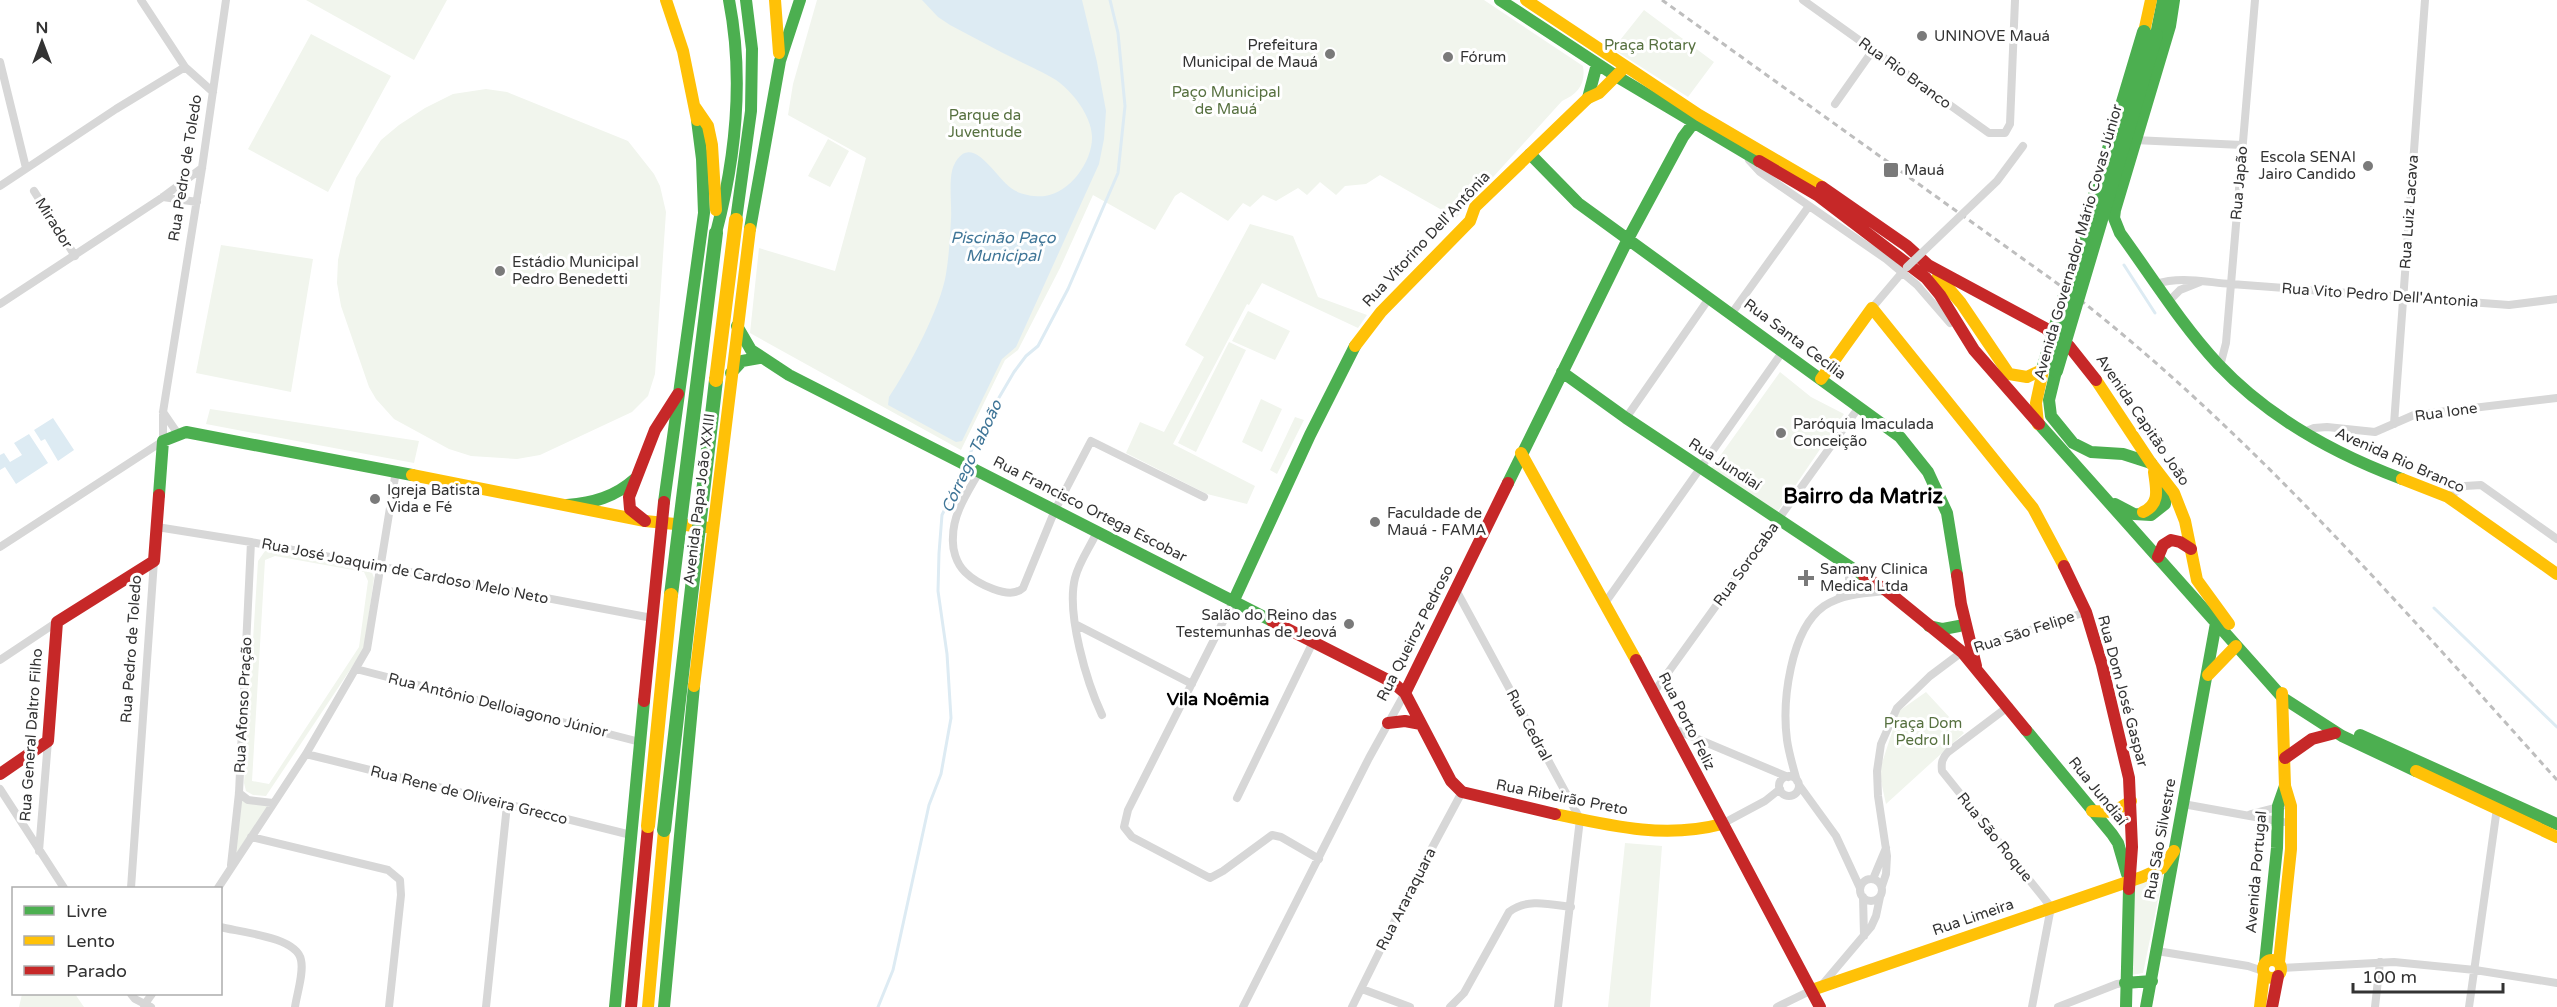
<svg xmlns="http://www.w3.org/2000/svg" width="2557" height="1007" font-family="'Varela Round',sans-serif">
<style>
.green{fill:#f1f5ed;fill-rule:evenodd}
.water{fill:#ddebf3}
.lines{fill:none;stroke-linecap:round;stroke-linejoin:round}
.stream{stroke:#ddebf3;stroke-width:3}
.street{stroke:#d7d7d7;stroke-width:8}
.fast{stroke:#4caf50;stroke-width:12}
.slow{stroke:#ffc107;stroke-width:12}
.jam{stroke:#c62828;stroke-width:12}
.rail{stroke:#bebebe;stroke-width:3;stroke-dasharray:6 4.5;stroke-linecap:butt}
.street-bridge{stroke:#d7d7d7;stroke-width:8}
.fast-bridge{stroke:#4caf50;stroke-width:14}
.slow-bridge{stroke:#ffc107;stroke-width:14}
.poi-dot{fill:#7a7a7a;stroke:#fff;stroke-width:2}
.labels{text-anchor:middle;stroke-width:6;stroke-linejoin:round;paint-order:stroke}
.poi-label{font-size:15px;fill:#333;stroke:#fff;text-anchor:start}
.park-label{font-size:15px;fill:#56703f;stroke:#fff}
.street-label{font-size:15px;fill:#333;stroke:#fff}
.water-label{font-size:16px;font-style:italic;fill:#3f7597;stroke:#fff}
.quarter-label{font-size:18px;font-weight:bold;fill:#000;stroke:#fff}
.district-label{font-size:21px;font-weight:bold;fill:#000;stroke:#fff}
</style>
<rect width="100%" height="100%" fill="#fff"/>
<path class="green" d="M306,0H447L414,60Z
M817,0H1484L1583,66C1586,84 1578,94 1562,101L1456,218L1380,175L1366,184L1345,186L1336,195L1320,182L1307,195L1298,188L1276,201L1263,195L1250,207L1243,203L1228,221L1181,192L1175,196L1155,230L1093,195L1060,268L1018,350L1005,360L961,450L750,333L759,248L835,271L866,158L788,115L793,84Z
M1644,10L1714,62L1688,97L1613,49Z
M311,34L391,76L328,192L248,149Z
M486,89L507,92L628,141L654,174L660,186L666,212L655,374L648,396L632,412L540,455L517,459L471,456L449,449L394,419L376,399L369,387L341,306L337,283L338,260L356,178L381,140L399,125L425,108L453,94Z
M828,139L849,151L830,187L808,176Z
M1250,224L1293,236L1318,297L1367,315L1358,328L1262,283L1249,305L1247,304L1173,444L1255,486L1247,504L1207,494L1126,453L1140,422L1164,432L1204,357L1185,345Z
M221,245L313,259L291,392L196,373Z
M1248,311L1290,331L1275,360L1232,341Z
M1229,342L1246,350L1196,452L1178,443Z
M1780,372L1811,397L1844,414L1776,514L1710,470Z
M1261,399L1282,409L1262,452L1242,442Z
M210,409L419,441L414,463L206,424Z
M1295,417L1304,420L1277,474L1270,470Z
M271,550L366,567L371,570L374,578L364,649L266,796L253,795L246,791L244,783L258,561L265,551ZM275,556L364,572L368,581L359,647L269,784L252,781L265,560Z
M1926,692L1964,733L1886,804L1879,772L1899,711Z
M241,799L270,804L233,858Z
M1625,843L1662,846L1650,1007H1608Z
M2164,871L2143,973L2131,975L2133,883Z
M22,994H75L84,1007H19Z"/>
<path class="water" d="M922,0H1082L1097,62L1106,111L1104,139L1099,164L1016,347L1002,359L962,441L956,442L888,405L889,397C908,369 941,307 946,274C949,256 950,237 951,219C952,205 948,177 954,165C972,129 996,180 1014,190C1022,195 1036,197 1045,196C1070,193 1093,161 1092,136C1091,115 1072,91 1056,80C1045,73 1031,67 1019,61C996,50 973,37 950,25L938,17Z
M53,418L74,450L58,461L45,439L41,441L34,430Z
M29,434L48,463L16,484L5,467L0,470V455L4,453L10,462L22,455L14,443Z"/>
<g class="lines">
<path class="stream" d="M2124,265L2155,313
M967,461L980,430L1014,372L1026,356L1038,346L1068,289L1118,173L1125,106L1118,33L1110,0
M2434,608L2557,727
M878,1007L893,970L929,805L941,774L951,718L947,654L938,591L939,553L942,515L965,467"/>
<path class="street" d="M141,0L185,67L213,92
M1803,0L1989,133H2005L2010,124L2015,0
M0,62L26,168
M1835,104L1873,50
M2134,140L2242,145
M1749,160L1760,172L1886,259L1917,285L1950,323
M0,186L116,109L185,67
M34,191L75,256
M163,197L197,202
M2155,284C2181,276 2204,282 2231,284L2509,305L2557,299
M2167,303L2180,290L2200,282
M0,304L163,197L202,168
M1872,308L1905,269
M1732,313L1809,206
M2220,366L2226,343L2255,0
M163,412L178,434
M1626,418L1710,297
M2394,424L2425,0
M2304,432L2314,428L2327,427L2375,432L2414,415L2557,398
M979,472C968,492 953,513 953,537C952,549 956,563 965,572C976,583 1010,601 1023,588L1055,510L1091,441L1204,497
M2448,497L2465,486L2481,485L2557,539
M157,527L251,542L652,618
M1097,532C1090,547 1079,562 1075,578C1066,614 1087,683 1102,715
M0,547L163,441V412L202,168L226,0
M1456,590L1580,819L1558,1007
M1838,599L1849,583V565
M1234,600L1128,810L1124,827L1132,837L1210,878L1223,871L1272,835L1281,837L1319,859
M1605,603L1783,351
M1077,625L1192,684
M0,660L57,622
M356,669L640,742
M1654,692L1859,407
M2009,706L1948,752C1942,758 1941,763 1942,771L2051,907L2032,1007
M1674,729L1788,777
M306,754L631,835
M1779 786a10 10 0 1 1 20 0a10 10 0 1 1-20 0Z
M1797,781C1793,767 1789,754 1787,740C1782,702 1790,630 1824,606C1842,594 1866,593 1887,591
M1799,785L1836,836L1860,888
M0,789L64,888
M239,793L248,800L273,803
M1237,798L1313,642
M2183,804L2283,822
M2251,814L2282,806
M1722,824L1765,801L1780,789
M251,837L388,870L400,880L401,895L389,1007
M39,851L48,741
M231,865L239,793L251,542
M1860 890a11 11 0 1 1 22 0a11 11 0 1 1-22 0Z
M1873,879L1886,848
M1882,886L1886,874L1887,856L1878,796L1877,771L1881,744L1897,708L1930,676L1962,652L2086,612
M131,888L154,561
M218,888L306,754L367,649L396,471
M1863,897L1864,936
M220,927C240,932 297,937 301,960C304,973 297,993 295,1007
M2157,951L2248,966L2263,971
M2281,968L2394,962L2475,970L2557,983
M1822,985L1871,927L1876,916L1880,897
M1362,989L1410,1007
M131,994L135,999L151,1007
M144,1005L152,994
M486,1007L507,805
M1243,1007L1369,758L1405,693
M1352,1007L1418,874L1462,792
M1450,1007L1464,993L1509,912C1527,898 1549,904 1571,907
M1777,1007L1812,990
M2058,1007L2117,984L2125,983
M2375,1007L2380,962
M2469,1007L2497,808"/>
<path class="fast" d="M1500,0L1616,76L1759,161
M2174,0L2170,26L2115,210L2114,218L2120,233C2152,277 2181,324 2218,364C2268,417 2335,454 2402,479
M2156,35L2163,0
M1588,98L1597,64
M1530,154L1578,203L1900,437L1928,472L1947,513L1957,575
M736,220L751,111L752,49L746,0
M750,229L780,61L800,0
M716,233C736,157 744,77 729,0
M737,326L751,350L789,375L1272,621
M2056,371L2049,400L2051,416L2073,443L2091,452L2123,454L2151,463
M1562,372L1626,418L1864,576
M731,373L742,361L759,358
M2039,424L2283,698L2342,736L2416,771
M1508,483L1628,239L1683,137L1698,117
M159,495L163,441L186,432L412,475
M664,502L704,213L702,159L697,120
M2115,504L2134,514L2151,515L2165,504L2167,485
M567,505C593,503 615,497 635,479
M1234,600L1310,435L1355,346
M1929,626L1943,629L1959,626
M2026,730L2112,834L2118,843L2127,874
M2360,735L2557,824
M2265,963L2277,848L2278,806L2285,786
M2125,983L2152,981
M615,1007L644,701
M664,1007L694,686
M2126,1007L2129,889
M2146,1007L2216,623"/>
<path class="slow" d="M666,0L683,51L697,120
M775,0L779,53
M1526,0L1699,115L1822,187
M2144,32L2151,0
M695,107L708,126L712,145L716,210
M1938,276L1961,303L2009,374L2027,377L2044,369
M1355,346L1381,312L1470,221L1475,207L1588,98L1599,93L1622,70
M1821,379L1872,308L2033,508L2064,566
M2096,380L2151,463L2174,493L2185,521L2197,580L2229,624
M2038,424L2036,403L2044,366
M1521,453L1636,660
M412,475L645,521L705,527
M2402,479L2448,497L2557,574
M2143,512C2161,504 2156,488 2154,472
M2208,675L2236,646
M694,686L750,229
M2416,771L2557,837
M2092,811L2113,812L2131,801
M1555,814C1611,826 1665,839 1722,824
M2263 969a9 9 0 1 1 18 0a9 9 0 1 1-18 0Z
M2279,962L2291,849V806L2285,786L2282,693
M1812,990L2142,877L2162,868L2174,851
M648,1007L664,830
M2260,1007L2264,974"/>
<path class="jam" d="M1759,161L1817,195L1926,278L1940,295L1974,350L2039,424
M1822,187L1907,246L1928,265L2045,328L2069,346L2096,380
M645,521L630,509L629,497L655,430L678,394
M2158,557L2163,545L2171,540L2180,542L2191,549
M2064,566L2086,612L2102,665L2129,778L2132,847L2129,889
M1957,575L1961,604L1976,666
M1864,576L1887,591L1962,652L2026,730
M1272,621L1392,682L1405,693L1451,781L1462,792L1555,814
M1636,660L1820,1007
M1405,693L1508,483
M644,701L664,502
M1388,723L1405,721L1421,724
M2285,758L2312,739L2335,733
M0,774L48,741L57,622L154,561L159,495
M631,1007L648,826
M2272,1007L2278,976"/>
<path class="rail" d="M1662,0L2079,299C2258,440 2406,612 2557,780"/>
<path class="street-bridge" d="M1907,267L1997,181L2023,146"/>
<path class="fast-bridge" d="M2044,366L2144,32
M2056,371L2156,35
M671,595L716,233
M664,830L716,380"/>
<path class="slow-bridge" d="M716,380L736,220
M648,826L671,595"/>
</g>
<g class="poi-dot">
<circle cx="1922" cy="36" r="6"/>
<circle cx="1330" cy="54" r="6"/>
<circle cx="1448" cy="57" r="6"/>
<circle cx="2368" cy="166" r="6"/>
<rect x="1883" y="162" width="16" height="16" rx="3"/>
<circle cx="500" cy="271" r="6"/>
<circle cx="1781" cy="433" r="6"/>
<circle cx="375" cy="499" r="6"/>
<circle cx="1375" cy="522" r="6"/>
<path d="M1803 569h6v6h6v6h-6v6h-6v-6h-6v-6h6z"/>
<circle cx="1349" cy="624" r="6"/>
</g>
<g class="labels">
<g class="poi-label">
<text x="1934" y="41">UNINOVE Mauá</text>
<text x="1318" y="50" text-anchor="end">Prefeitura<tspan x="1318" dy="17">Municipal de Mauá</tspan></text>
<text x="1460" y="62">Fórum</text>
<text x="2356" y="162" text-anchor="end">Escola SENAI<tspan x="2356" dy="17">Jairo Candido</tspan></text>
<text x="1904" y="175">Mauá</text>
<text x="512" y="267">Estádio Municipal<tspan x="512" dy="17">Pedro Benedetti</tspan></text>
<text x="1793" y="429">Paróquia Imaculada<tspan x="1793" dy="17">Conceição</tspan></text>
<text x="387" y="495">Igreja Batista<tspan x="387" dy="17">Vida e Fé</tspan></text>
<text x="1387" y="518">Faculdade de<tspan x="1387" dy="17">Mauá - FAMA</tspan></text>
<text x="1820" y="574">Samany Clinica<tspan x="1820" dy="17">Medica Ltda</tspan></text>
<text x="1337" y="620" text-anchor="end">Salão do Reino das<tspan x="1337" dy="17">Testemunhas de Jeová</tspan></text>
</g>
<g class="park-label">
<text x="1650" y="50">Praça Rotary</text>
<text x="1226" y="97">Paço Municipal<tspan x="1226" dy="17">de Mauá</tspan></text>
<text x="985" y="120">Parque da<tspan x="985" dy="17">Juventude</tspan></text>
<text x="1923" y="728">Praça Dom<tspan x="1923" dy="17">Pedro II</tspan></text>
</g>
<g class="street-label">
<text transform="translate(1905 73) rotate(36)" y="5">Rua Rio Branco</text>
<text transform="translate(185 168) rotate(-81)" y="5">Rua Pedro de Toledo</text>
<text transform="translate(2239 183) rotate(-85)" y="5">Rua Japão</text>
<text transform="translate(2409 212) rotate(-86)" y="5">Rua Luiz Lacava</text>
<text transform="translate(54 223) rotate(58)" y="5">Mirador</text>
<text transform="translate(1426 239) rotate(-47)" y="5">Rua Vitorino Dell'Antônia</text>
<text transform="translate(2078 242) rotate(-74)" y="5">Avenida Governador Mário Covas Júnior</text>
<text transform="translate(2380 295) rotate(4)" y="5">Rua Vito Pedro Dell'Antonia</text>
<text transform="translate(1795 339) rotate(37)" y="5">Rua Santa Cecília</text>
<text transform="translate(2446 412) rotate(-8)" y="5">Rua Ione</text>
<text transform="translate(2143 420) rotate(56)" y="5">Avenida Capitão João</text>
<text transform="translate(2400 460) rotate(24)" y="5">Avenida Rio Branco</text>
<text transform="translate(1725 464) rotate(33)" y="5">Rua Jundiaí</text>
<text transform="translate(699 499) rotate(-83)" y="5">Avenida Papa João XXIII</text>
<text transform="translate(1090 509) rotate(27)" y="5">Rua Francisco Ortega Escobar</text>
<text transform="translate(1746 564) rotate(-54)" y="5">Rua Sorocaba</text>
<text transform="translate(405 571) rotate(11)" y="5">Rua José Joaquim de Cardoso Melo Neto</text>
<text transform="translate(2024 632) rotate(-18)" y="5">Rua São Felipe</text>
<text transform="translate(1415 633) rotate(-63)" y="5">Rua Queiroz Pedroso</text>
<text transform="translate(131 649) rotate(-86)" y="5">Rua Pedro de Toledo</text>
<text transform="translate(2123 691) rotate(75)" y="5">Rua Dom José Gaspar</text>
<text transform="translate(243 705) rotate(-87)" y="5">Rua Afonso Pração</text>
<text transform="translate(498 705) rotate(14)" y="5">Rua Antônio Delloiagono Júnior</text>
<text transform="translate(1687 721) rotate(63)" y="5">Rua Porto Feliz</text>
<text transform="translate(1529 725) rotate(62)" y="5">Rua Cedral</text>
<text transform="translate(31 735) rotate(-86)" y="5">Rua General Daltro Filho</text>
<text transform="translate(2098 791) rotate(51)" y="5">Rua Jundiaí</text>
<text transform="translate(469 795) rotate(14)" y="5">Rua Rene de Oliveira Grecco</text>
<text transform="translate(1562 797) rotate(11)" y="5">Rua Ribeirão Preto</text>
<text transform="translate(1995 837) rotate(51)" y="5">Rua São Roque</text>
<text transform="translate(2160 839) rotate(-80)" y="5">Rua São Silvestre</text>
<text transform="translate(2256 872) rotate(-85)" y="5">Avenida Portugal</text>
<text transform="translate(1406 899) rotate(-63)" y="5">Rua Araraquara</text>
<text transform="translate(1973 917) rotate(-19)" y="5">Rua Limeira</text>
</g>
<g class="water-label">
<text x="1003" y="243">Piscinão Paço<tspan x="1003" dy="18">Municipal</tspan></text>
<text transform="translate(971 456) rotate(-65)" y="6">Córrego Taboão</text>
</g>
<g class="quarter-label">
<text x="1218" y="705">Vila Noêmia</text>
</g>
<g class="district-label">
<text x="1863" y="503">Bairro da Matriz</text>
</g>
</g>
<rect x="12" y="887" width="210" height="108" fill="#ffffff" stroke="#adadad" stroke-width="1.5"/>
<rect x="24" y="906" width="30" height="9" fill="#4caf50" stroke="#adadad" stroke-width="1.5"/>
<text x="66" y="917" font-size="18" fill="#333333">Livre</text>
<rect x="24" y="936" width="30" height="9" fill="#ffc107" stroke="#adadad" stroke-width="1.5"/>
<text x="66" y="947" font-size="18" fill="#333333">Lento</text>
<rect x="24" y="966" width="30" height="9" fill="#c62828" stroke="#adadad" stroke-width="1.5"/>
<text x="66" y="977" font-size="18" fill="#333333">Parado</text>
<g transform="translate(42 42)" stroke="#ffffff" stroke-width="4.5" paint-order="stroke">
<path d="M0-4.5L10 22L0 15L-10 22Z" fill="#333333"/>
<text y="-9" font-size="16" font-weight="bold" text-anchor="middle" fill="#333333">N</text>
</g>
<path d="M2353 983v9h150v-9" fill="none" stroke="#333333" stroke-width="3"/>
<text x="2362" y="983" font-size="18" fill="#333333" stroke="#ffffff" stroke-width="4.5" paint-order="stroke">100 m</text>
</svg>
